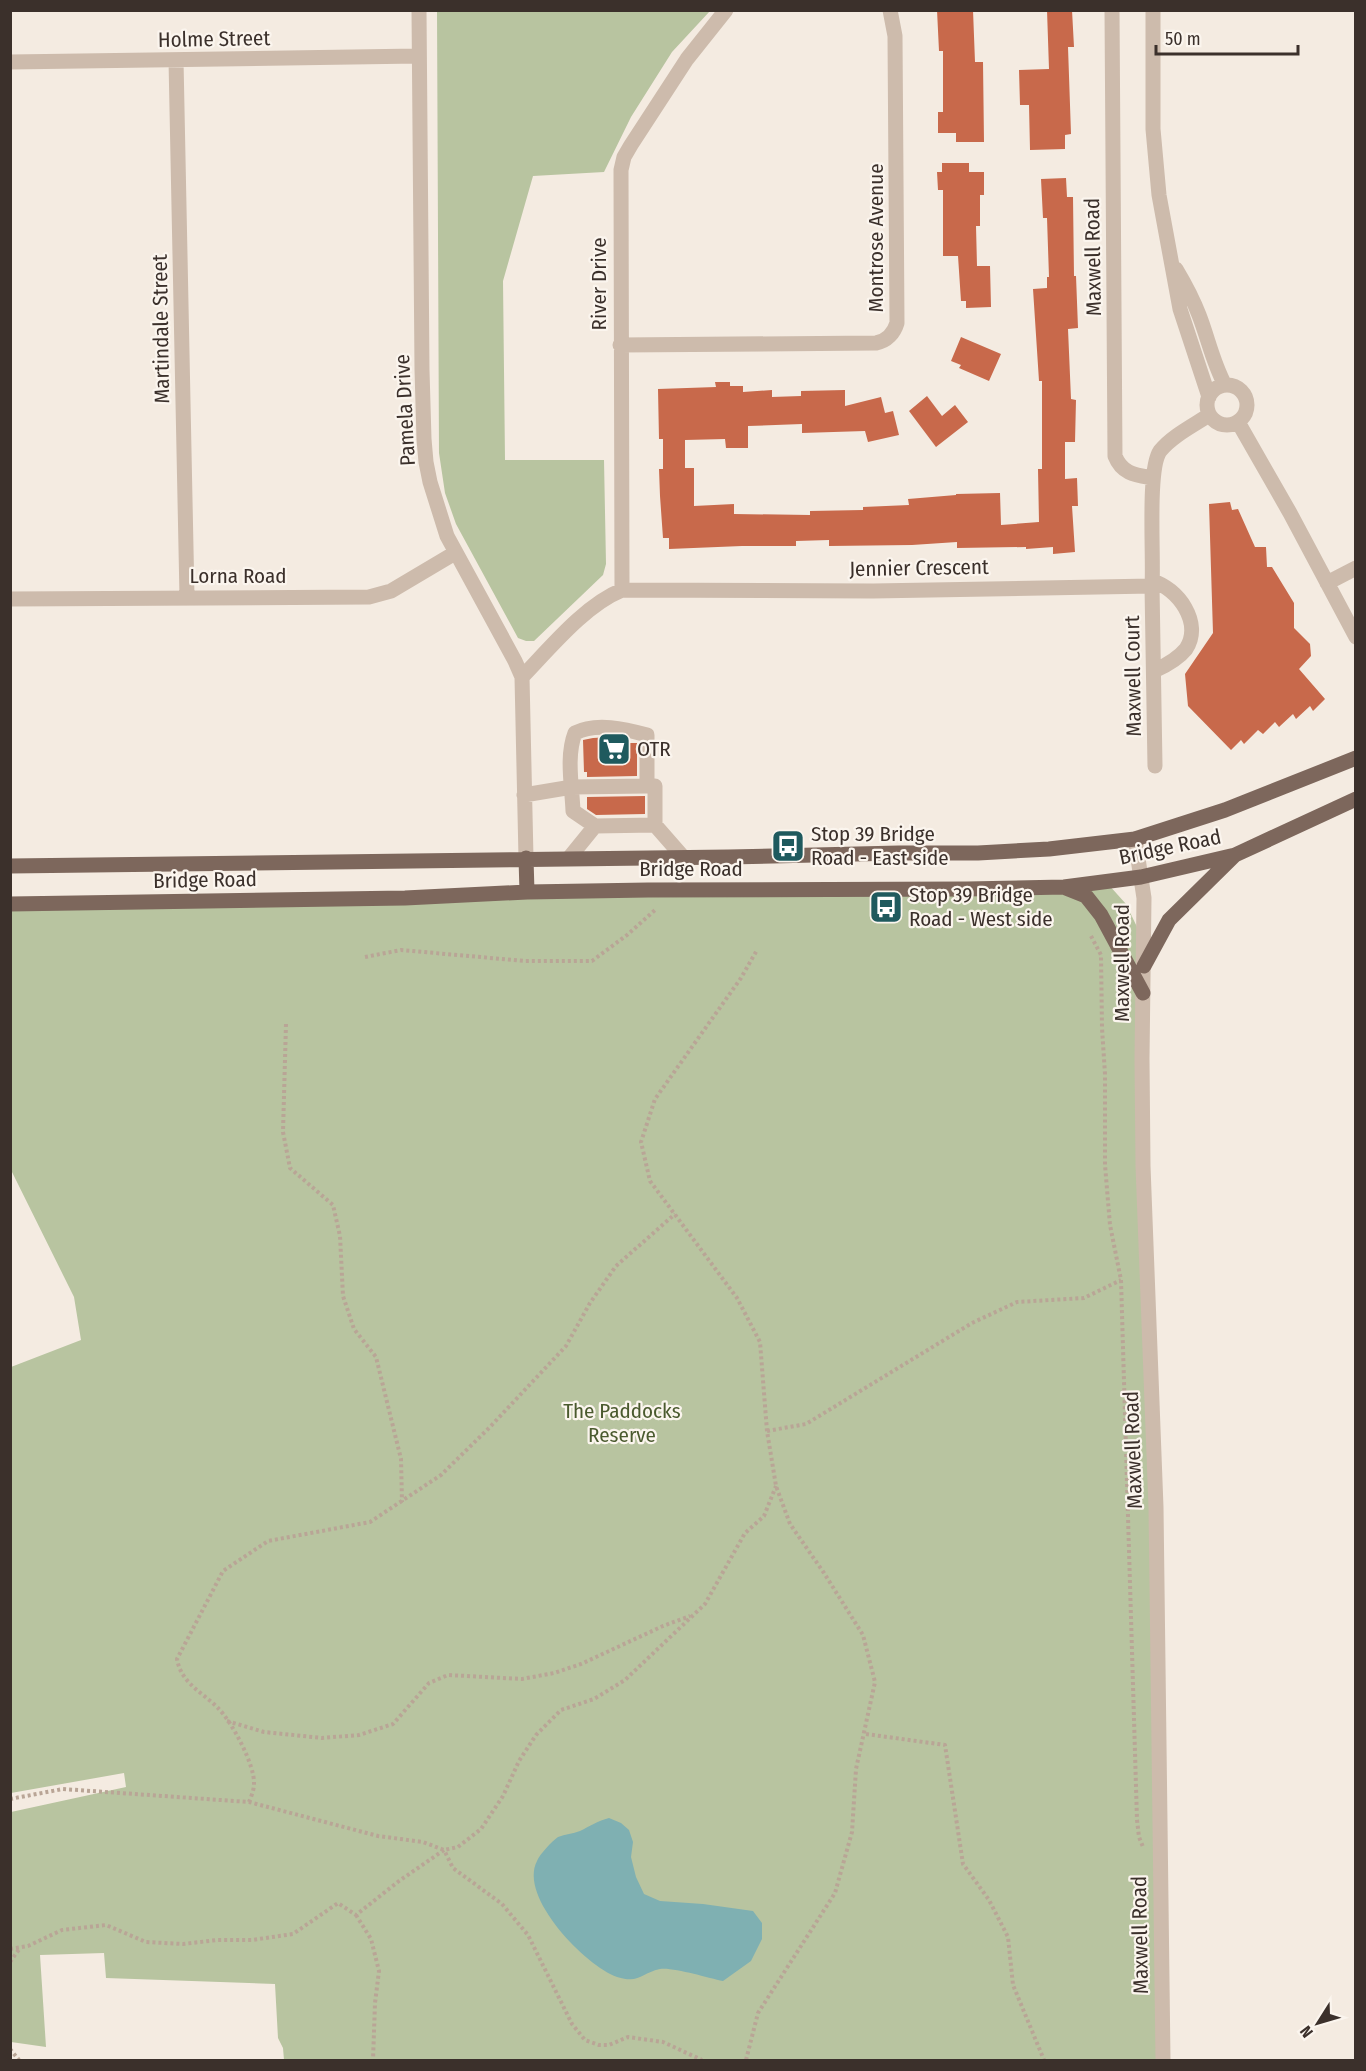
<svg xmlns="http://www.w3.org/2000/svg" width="1366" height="2071" font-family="'Fira Sans Condensed',sans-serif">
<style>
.green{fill:#b8c4a0}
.water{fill:#7fb0b2}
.building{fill:#c8694b}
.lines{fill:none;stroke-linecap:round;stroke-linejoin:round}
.path{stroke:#b9a596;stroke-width:4;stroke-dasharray:3 3;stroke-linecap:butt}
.minor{stroke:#cdbbac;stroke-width:15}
.major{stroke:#7d675c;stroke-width:15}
.labels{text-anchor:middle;stroke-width:4.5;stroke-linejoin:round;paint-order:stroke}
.street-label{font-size:21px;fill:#3b302b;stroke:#fbf5ee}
.poi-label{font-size:21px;fill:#3b302b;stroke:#fbf5ee;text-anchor:start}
.park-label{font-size:21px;fill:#4a5a2e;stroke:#fbf5ee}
</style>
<rect width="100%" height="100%" fill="#f4ebe1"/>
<path class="green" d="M437,11H710L672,52L631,117L604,172L533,176L503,281L505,460H604L606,564L603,575L534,641H526L518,638L456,524L445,493L439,453Z
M1108,884L1126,904L1138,929L1162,2060H284L283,2048L278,2038L275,1984L106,1978L104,1953L40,1955L46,2047L11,2042V1812L126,1787L124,1773L11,1793V1367L81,1340L74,1297L11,1170V904Z"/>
<path class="water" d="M609,1818L621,1823L629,1830L633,1842L631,1857L636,1877L644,1894L660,1901L703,1904L753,1911L762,1923V1939L751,1961L723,1981C708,1978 673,1967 660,1969C641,1973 640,1984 617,1977C586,1966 518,1897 537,1861C540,1854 552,1841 558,1837C565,1834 573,1834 580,1831C590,1826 598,1821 609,1818Z"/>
<path class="building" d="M937,10H973L975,62H983L984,142H956V133H938V112H943V51H939Z
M1047,10H1072L1074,47H1068L1071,134L1065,135V149L1030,150L1029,105H1020L1019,70L1049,69Z
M942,163H969V172H984V195H980V226H976L977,266H990L991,307L966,308V301H961L958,256H943V190H938L937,172H942Z
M1066,178L1067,197H1073L1074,276H1076L1078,328L1068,329L1071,399L1076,400L1075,442H1065V479L1077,478L1078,506H1072L1075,552L1053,554V547L1026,549V547L957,548V542L912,545L829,546V540L796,541V546H742L669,549V538H663L660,496L659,469H663V439H659L658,389L716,387L715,382H730V386H743V392L772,390V397L801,396V391L845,390V406L881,397L885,413L893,411L899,435L868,442L865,431L802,433V424L748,426V448H726L725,439L685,440V468H694V506L734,504V514L810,515V511L863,510V507L909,505L908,499L956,495V494L1000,493L1001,525L1039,522L1038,469H1042V381H1039L1033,289L1047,288V277H1049L1047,218H1043L1041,179Z
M961,337L1001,354L989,381L959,368L961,365L951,361Z
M927,396L942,416L955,405L968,422L936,447L909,411Z
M1230,502L1232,510L1238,509L1255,547H1266L1267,567H1272L1294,603V628L1310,644L1311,656L1299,669L1325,699L1313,711L1310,706L1296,719L1293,714L1279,727L1275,722L1263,734L1258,730L1244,744L1241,740L1231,750L1188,706L1185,674L1213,633L1209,504Z
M610,737L628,740V743H637V776L587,777V772H584L583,740L593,738Z
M645,796V814L596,815L587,809V797Z"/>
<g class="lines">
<path class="path" d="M1091,936L1101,955L1102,1028L1105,1074V1165L1110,1225L1121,1280L1137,1820L1139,1837L1143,1847
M365,957L401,950L525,961H592L627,935L655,910
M286,1024L283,1132L290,1168L333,1205L340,1236L343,1296L354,1329L376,1357L401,1459L402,1502
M767,1431L806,1424L972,1323L1017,1302L1084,1298L1121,1280
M227,1721L264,1732L322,1738L359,1735L393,1724L429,1683L448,1675L522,1679L554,1673L581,1664L663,1626L690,1616
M866,1734L945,1745L963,1864L989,1900L1008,1937L1013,1985L1044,2060
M10,1799L63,1789L249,1802L378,1836L423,1842L444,1850L458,1847L481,1829L503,1796L519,1761L536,1735L561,1710L594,1699L625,1680L705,1604L745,1533L764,1516L776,1486
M249,1802C251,1797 254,1790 254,1784C255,1765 232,1722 218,1708C202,1692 181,1683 177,1659L223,1571L268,1541L370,1522L441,1475L489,1428L566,1346L590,1303L616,1266L675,1214
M356,1915L371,1939L379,1971L375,2003L373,2060
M10,1949L28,1946L62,1930L106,1925L146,1942L183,1944L217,1940H252L293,1934L338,1903L356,1915L399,1881L444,1850L453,1868L502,1904L528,1935L572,2024L585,2040L599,2045H609L628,2037L663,2042L702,2060
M10,1962L20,1948
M10,2049L19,2060
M746,2060L758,2013L835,1893L852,1832L856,1769L875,1682L863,1635L824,1573L790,1524L776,1486L767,1431L760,1342L737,1298L650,1181L641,1142L655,1099L741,978L757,950"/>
<path class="minor" d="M419,10L422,370L424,439L426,462L430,482L447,536L515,661L522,677L526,858
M1112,10L1115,456C1122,474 1136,475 1153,478
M1153,10V129L1159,195L1180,309L1209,397
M176,60L187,597
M10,62L418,56
M1176,269C1185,284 1193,299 1199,315C1208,338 1213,363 1225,385
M620,345L876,343C887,341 894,333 897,323L895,36L890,10
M1207 405a20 20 0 1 1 40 0a20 20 0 1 1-40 0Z
M1238,422L1290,513L1356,637
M1152,581C1178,588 1203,623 1186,649C1178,659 1165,666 1154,671
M1327,583L1356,568
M1152,586L1155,766
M622,590L621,170L624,157L631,145L687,59L726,10
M10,599L369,597L391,591L455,553
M522,677C550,648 585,605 622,590L873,591L1152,586C1154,558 1147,470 1160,451C1172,436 1194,425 1209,415
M524,795L572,787L647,786H655V825L595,826L573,811C572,786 566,756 575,733C596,722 625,729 647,735V786
M655,825L683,857
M1135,839L1144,898L1142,1059L1143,1166L1156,1507L1163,2060
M569,858L595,826"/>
<path class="major" d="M526,858L527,892
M10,866L729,857L899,853H978L1049,849L1135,839L1225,810L1356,758
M1066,888L1086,896L1101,915L1143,993
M10,904L405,898L527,892L648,890L967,889L1064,887L1141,877L1235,855L1356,799
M1144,966L1169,920L1235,855"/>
</g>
<defs>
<g id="supermarket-square" transform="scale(1.725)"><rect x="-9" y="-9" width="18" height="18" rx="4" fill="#1f5a5e" stroke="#fbf5ee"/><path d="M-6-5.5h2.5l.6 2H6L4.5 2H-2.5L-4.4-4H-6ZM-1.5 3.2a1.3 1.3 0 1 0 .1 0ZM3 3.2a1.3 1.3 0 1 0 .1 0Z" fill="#fff"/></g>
<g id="bus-square" transform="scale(1.725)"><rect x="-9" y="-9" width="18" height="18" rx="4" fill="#1f5a5e" stroke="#fbf5ee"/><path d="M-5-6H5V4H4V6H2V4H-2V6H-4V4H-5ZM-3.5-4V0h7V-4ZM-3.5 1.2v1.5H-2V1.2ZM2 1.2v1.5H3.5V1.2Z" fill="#fff"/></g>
</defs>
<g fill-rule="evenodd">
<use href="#supermarket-square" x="614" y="749"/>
<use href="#bus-square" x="788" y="846"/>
<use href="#bus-square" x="886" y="907"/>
</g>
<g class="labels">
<g class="street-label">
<text transform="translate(214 39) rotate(-1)" y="7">Holme Street</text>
<text transform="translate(876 238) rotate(-90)" y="7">Montrose Avenue</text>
<text transform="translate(1093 257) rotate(-91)" y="7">Maxwell Road</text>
<text transform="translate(599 284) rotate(-90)" y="7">River Drive</text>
<text transform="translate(161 329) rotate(-91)" y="7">Martindale Street</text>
<text transform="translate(405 410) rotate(-93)" y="7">Pamela Drive</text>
<text transform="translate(919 568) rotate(-1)" y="7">Jennier Crescent</text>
<text x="238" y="583">Lorna Road</text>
<text transform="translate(1133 676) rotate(-91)" y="7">Maxwell Court</text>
<text transform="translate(1170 847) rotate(-12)" y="7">Bridge Road</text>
<text x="691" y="876">Bridge Road</text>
<text transform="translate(205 880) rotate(-1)" y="7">Bridge Road</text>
<text transform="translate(1122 963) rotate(-90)" y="7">Maxwell Road</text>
<text transform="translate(1133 1450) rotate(-92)" y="7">Maxwell Road</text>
<text transform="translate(1140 1935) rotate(-91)" y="7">Maxwell Road</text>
</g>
<g class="poi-label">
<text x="637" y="756">OTR</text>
<text x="811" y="841">Stop 39 Bridge<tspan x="811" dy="24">Road - East side</tspan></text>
<text x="909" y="902">Stop 39 Bridge<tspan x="909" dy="24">Road - West side</tspan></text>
</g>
<g class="park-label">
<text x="622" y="1418">The Paddocks<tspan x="622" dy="24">Reserve</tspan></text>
</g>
</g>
<rect width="1366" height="2071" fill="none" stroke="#3b302b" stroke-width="24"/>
<g transform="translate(1318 2023) rotate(233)" stroke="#fbf5ee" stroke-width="4.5" paint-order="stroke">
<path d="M0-4.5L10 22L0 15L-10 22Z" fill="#3b302b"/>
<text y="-9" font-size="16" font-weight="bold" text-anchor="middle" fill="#3b302b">N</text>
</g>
<path d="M1156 45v9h142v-9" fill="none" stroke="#3b302b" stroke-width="3"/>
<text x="1165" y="45" font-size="18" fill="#3b302b" stroke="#fbf5ee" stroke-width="4.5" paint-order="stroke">50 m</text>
</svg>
